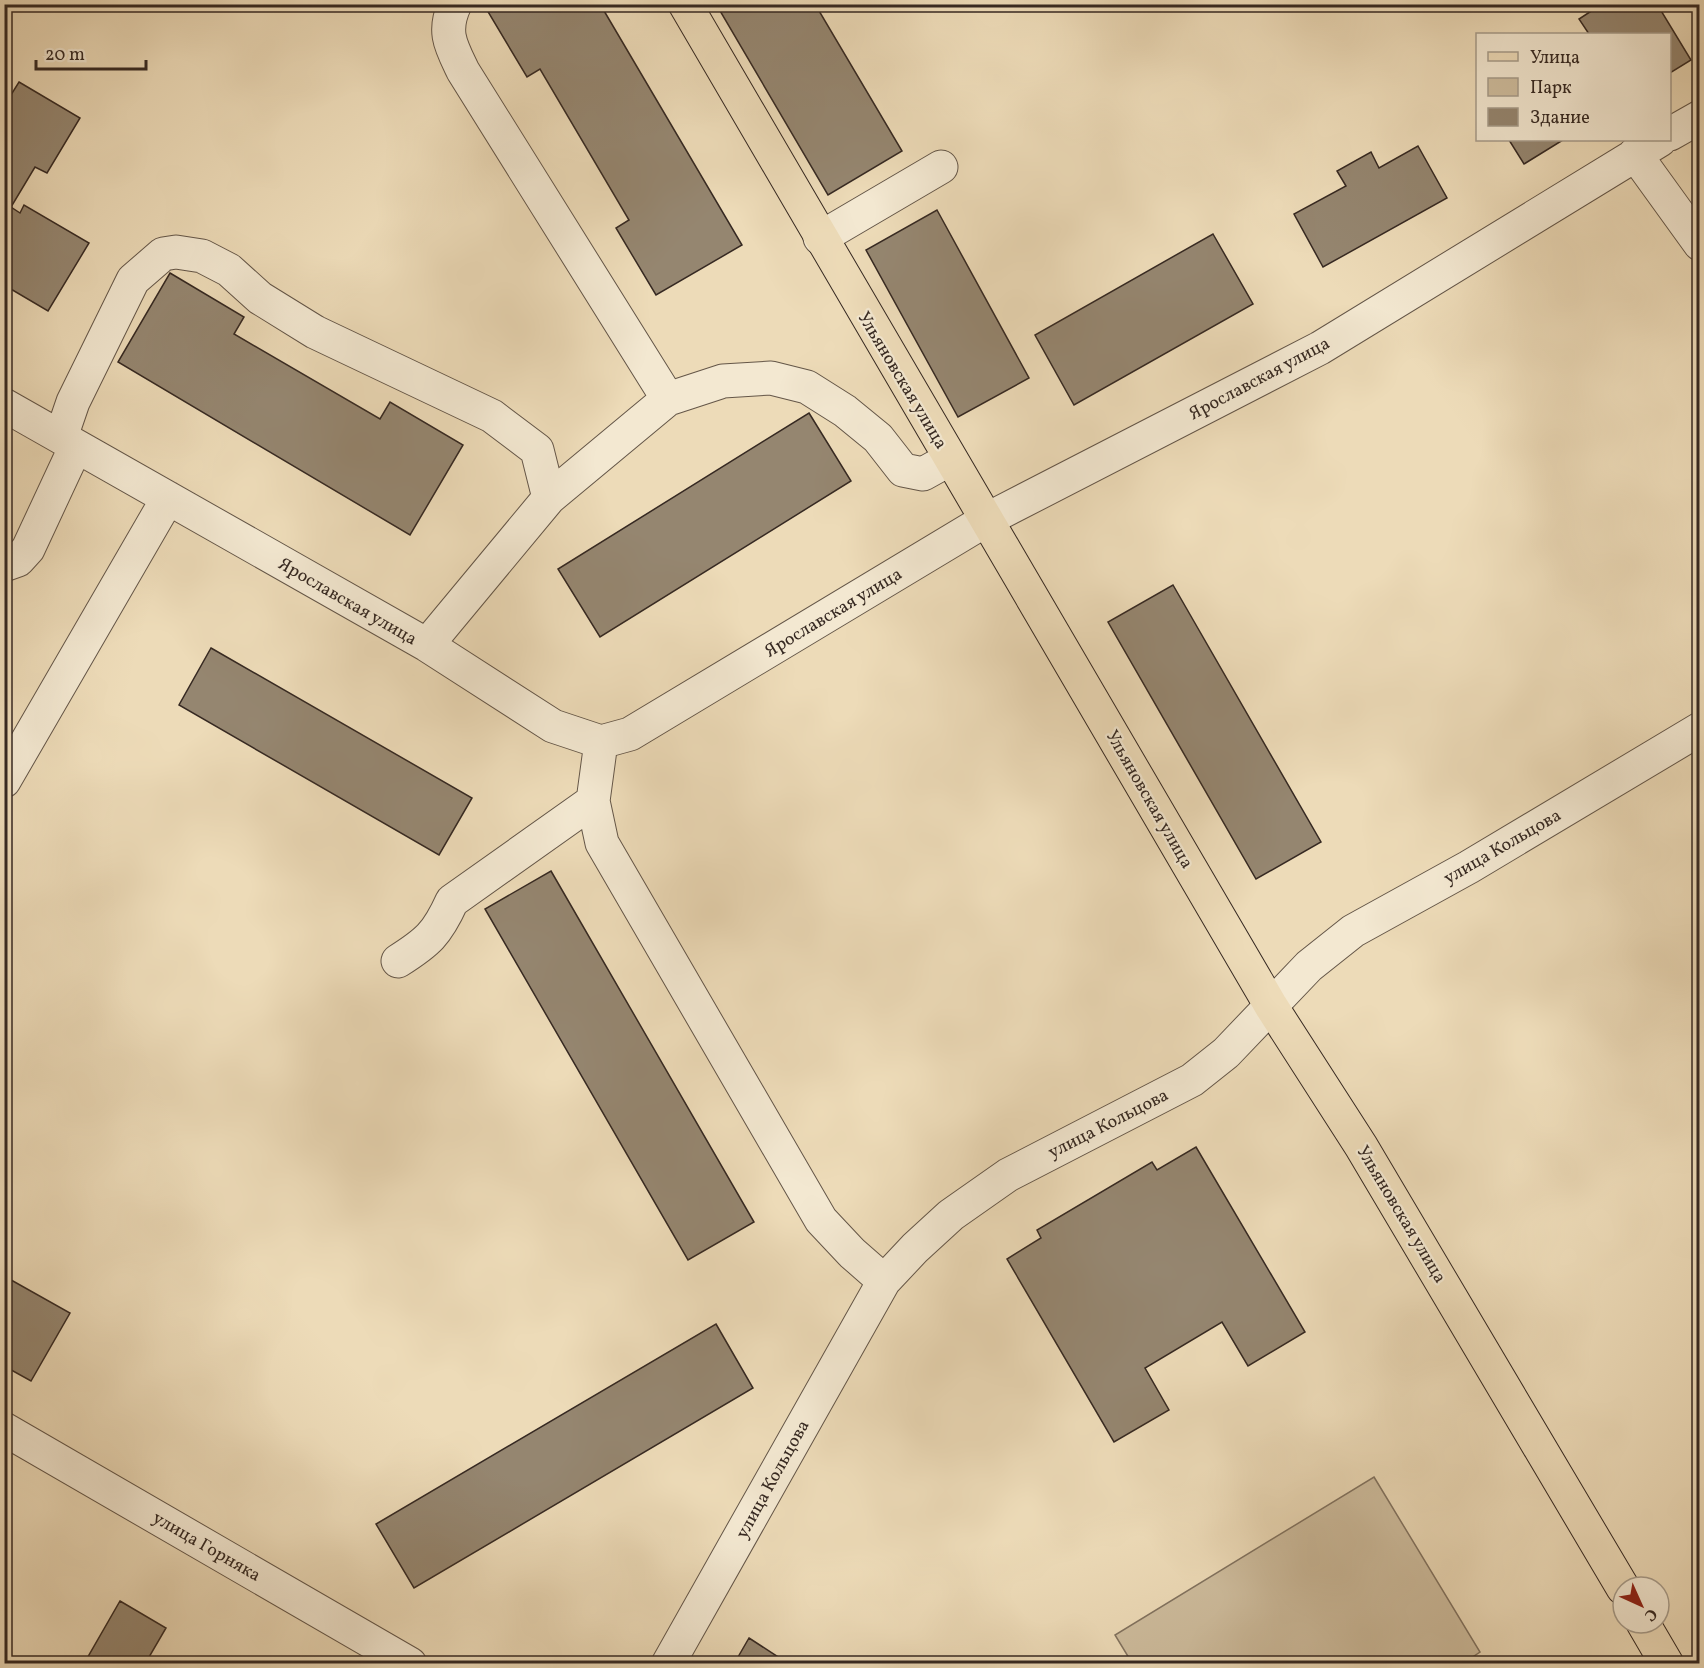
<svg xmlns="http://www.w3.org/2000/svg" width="1704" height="1668" font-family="Vollkorn,serif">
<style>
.green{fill:#cebd9e;stroke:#827360;stroke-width:1.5}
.building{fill:#958670;stroke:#362922;stroke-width:1.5}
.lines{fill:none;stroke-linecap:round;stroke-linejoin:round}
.minor-casing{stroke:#645648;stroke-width:35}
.major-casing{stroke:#362922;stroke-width:35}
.minor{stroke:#f3e8d1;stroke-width:33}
.major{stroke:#eddbb8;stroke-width:33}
.labels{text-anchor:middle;stroke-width:4.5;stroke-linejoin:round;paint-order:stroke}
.street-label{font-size:18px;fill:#362922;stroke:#f3e8d1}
</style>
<rect width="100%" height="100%" fill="#eddbb8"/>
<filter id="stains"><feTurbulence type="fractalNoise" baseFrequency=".00333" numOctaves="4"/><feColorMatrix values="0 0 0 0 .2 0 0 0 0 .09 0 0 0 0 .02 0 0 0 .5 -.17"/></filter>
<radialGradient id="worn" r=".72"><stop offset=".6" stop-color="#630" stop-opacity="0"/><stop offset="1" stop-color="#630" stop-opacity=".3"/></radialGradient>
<path class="green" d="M1374,1477L1480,1652L1462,1664L1132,1663L1115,1635Z"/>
<path class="building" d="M600,4L742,245L656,295L616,228L629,220L540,69L527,77L484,5Z
M716,4H815L902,151L828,195Z
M1602,4H1657L1691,60L1670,73V34H1589L1579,19Z
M19,82L80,118L47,173L35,167L11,207L20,213L24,205L89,243L48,311L4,285V106Z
M1509,140H1563L1524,164Z
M1418,146L1447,198L1323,267L1294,214L1346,186L1337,171L1371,152L1379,168Z
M937,210L1029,378L958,417L866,250Z
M1213,234L1253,304L1074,405L1035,335Z
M170,273L244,317L234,334L380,419L390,402L463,445L410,535L118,362Z
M809,413L851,481L600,637L558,569Z
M1173,585L1321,842L1256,879L1108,622Z
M211,648L472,798L439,855L179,705Z
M551,871L754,1222L688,1260L485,909Z
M1196,1147L1305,1332L1248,1366L1222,1322L1145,1368L1169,1410L1114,1442L1007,1259L1041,1238L1037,1230L1152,1162L1157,1170Z
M4,1276L70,1313L31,1381L4,1366Z
M716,1324L753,1388L414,1588L376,1524Z
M120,1601L166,1628L145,1664H87L85,1662Z
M749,1638L789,1664H734Z"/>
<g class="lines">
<g class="minor-casing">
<path id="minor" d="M455,4C442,32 451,46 463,71L668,399
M1670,134L1700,117
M1635,154L1700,244
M820,238L941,167
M4,405L427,645L553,726L601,742L630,734L986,520L1320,348L1660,140
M61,437L73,402L133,280L163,254L176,252L202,256L229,270L260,298L315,332L492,416L537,450L549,498
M4,565L18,560L28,549L76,446
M427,645L549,498L668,399L723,381L771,378L807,387L845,411L878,438L903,470L923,474L950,459
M601,742L593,801L602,843L821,1220L852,1253L884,1281
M4,781L168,498
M398,961C428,942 437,934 452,901L593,801
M4,1429L410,1664
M668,1664L884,1281L915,1248L951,1215L1008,1175L1192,1080L1226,1053L1309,966L1353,931L1469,867L1700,729"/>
</g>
<g class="major-casing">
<path id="major" d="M685,4L1271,1006L1361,1146L1623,1588
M1643,1623L1667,1664"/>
</g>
<use href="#minor" class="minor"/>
<use href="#major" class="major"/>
</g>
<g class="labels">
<g class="street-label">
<text transform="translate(1259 378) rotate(-28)" y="6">Ярославская улица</text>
<text transform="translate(903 380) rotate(59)" y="6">Ульяновская улица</text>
<text transform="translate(348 601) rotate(30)" y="6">Ярославская улица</text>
<text transform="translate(833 612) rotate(-31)" y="6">Ярославская улица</text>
<text transform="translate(1150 799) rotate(60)" y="6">Ульяновская улица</text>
<text transform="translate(1502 846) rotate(-30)" y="6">улица Кольцова</text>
<text transform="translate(1108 1123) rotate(-27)" y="6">улица Кольцова</text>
<text transform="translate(1402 1214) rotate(59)" y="6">Ульяновская улица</text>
<text transform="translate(772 1479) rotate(-61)" y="6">улица Кольцова</text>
<text transform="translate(207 1546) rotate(30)" y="6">улица Горняка</text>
</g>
</g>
<rect width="1704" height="1668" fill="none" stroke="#eddbb8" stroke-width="24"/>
<rect x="6" y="6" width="1692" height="1656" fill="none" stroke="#362922" stroke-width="3"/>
<rect x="12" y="12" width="1680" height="1644" fill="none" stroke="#362922" stroke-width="1.5"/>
<rect x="1476" y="33" width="195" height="108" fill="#f3e8d1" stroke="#a79c8b" stroke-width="1.5"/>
<rect x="1488" y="52" width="30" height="9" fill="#eddbb8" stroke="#a79c8b" stroke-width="1.5"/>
<text x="1530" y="63" font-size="18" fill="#362922">Улица</text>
<rect x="1488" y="78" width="30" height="18" fill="#cebd9e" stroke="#a79c8b" stroke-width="1.5"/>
<text x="1530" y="93" font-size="18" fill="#362922">Парк</text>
<rect x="1488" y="108" width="30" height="18" fill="#958670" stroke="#a79c8b" stroke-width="1.5"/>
<text x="1530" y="123" font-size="18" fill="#362922">Здание</text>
<g transform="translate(1641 1605) rotate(135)"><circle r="28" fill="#f3e8d1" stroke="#a79c8b" stroke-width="1.5"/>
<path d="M0-4.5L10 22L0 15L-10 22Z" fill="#8f2418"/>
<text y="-9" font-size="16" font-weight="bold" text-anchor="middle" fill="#362922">С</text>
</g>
<path d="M36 60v9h110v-9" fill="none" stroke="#362922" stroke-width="3"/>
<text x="45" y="60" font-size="18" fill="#362922" stroke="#f3e8d1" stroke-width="4.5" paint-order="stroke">20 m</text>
<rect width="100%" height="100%" filter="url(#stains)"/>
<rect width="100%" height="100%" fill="url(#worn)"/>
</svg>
